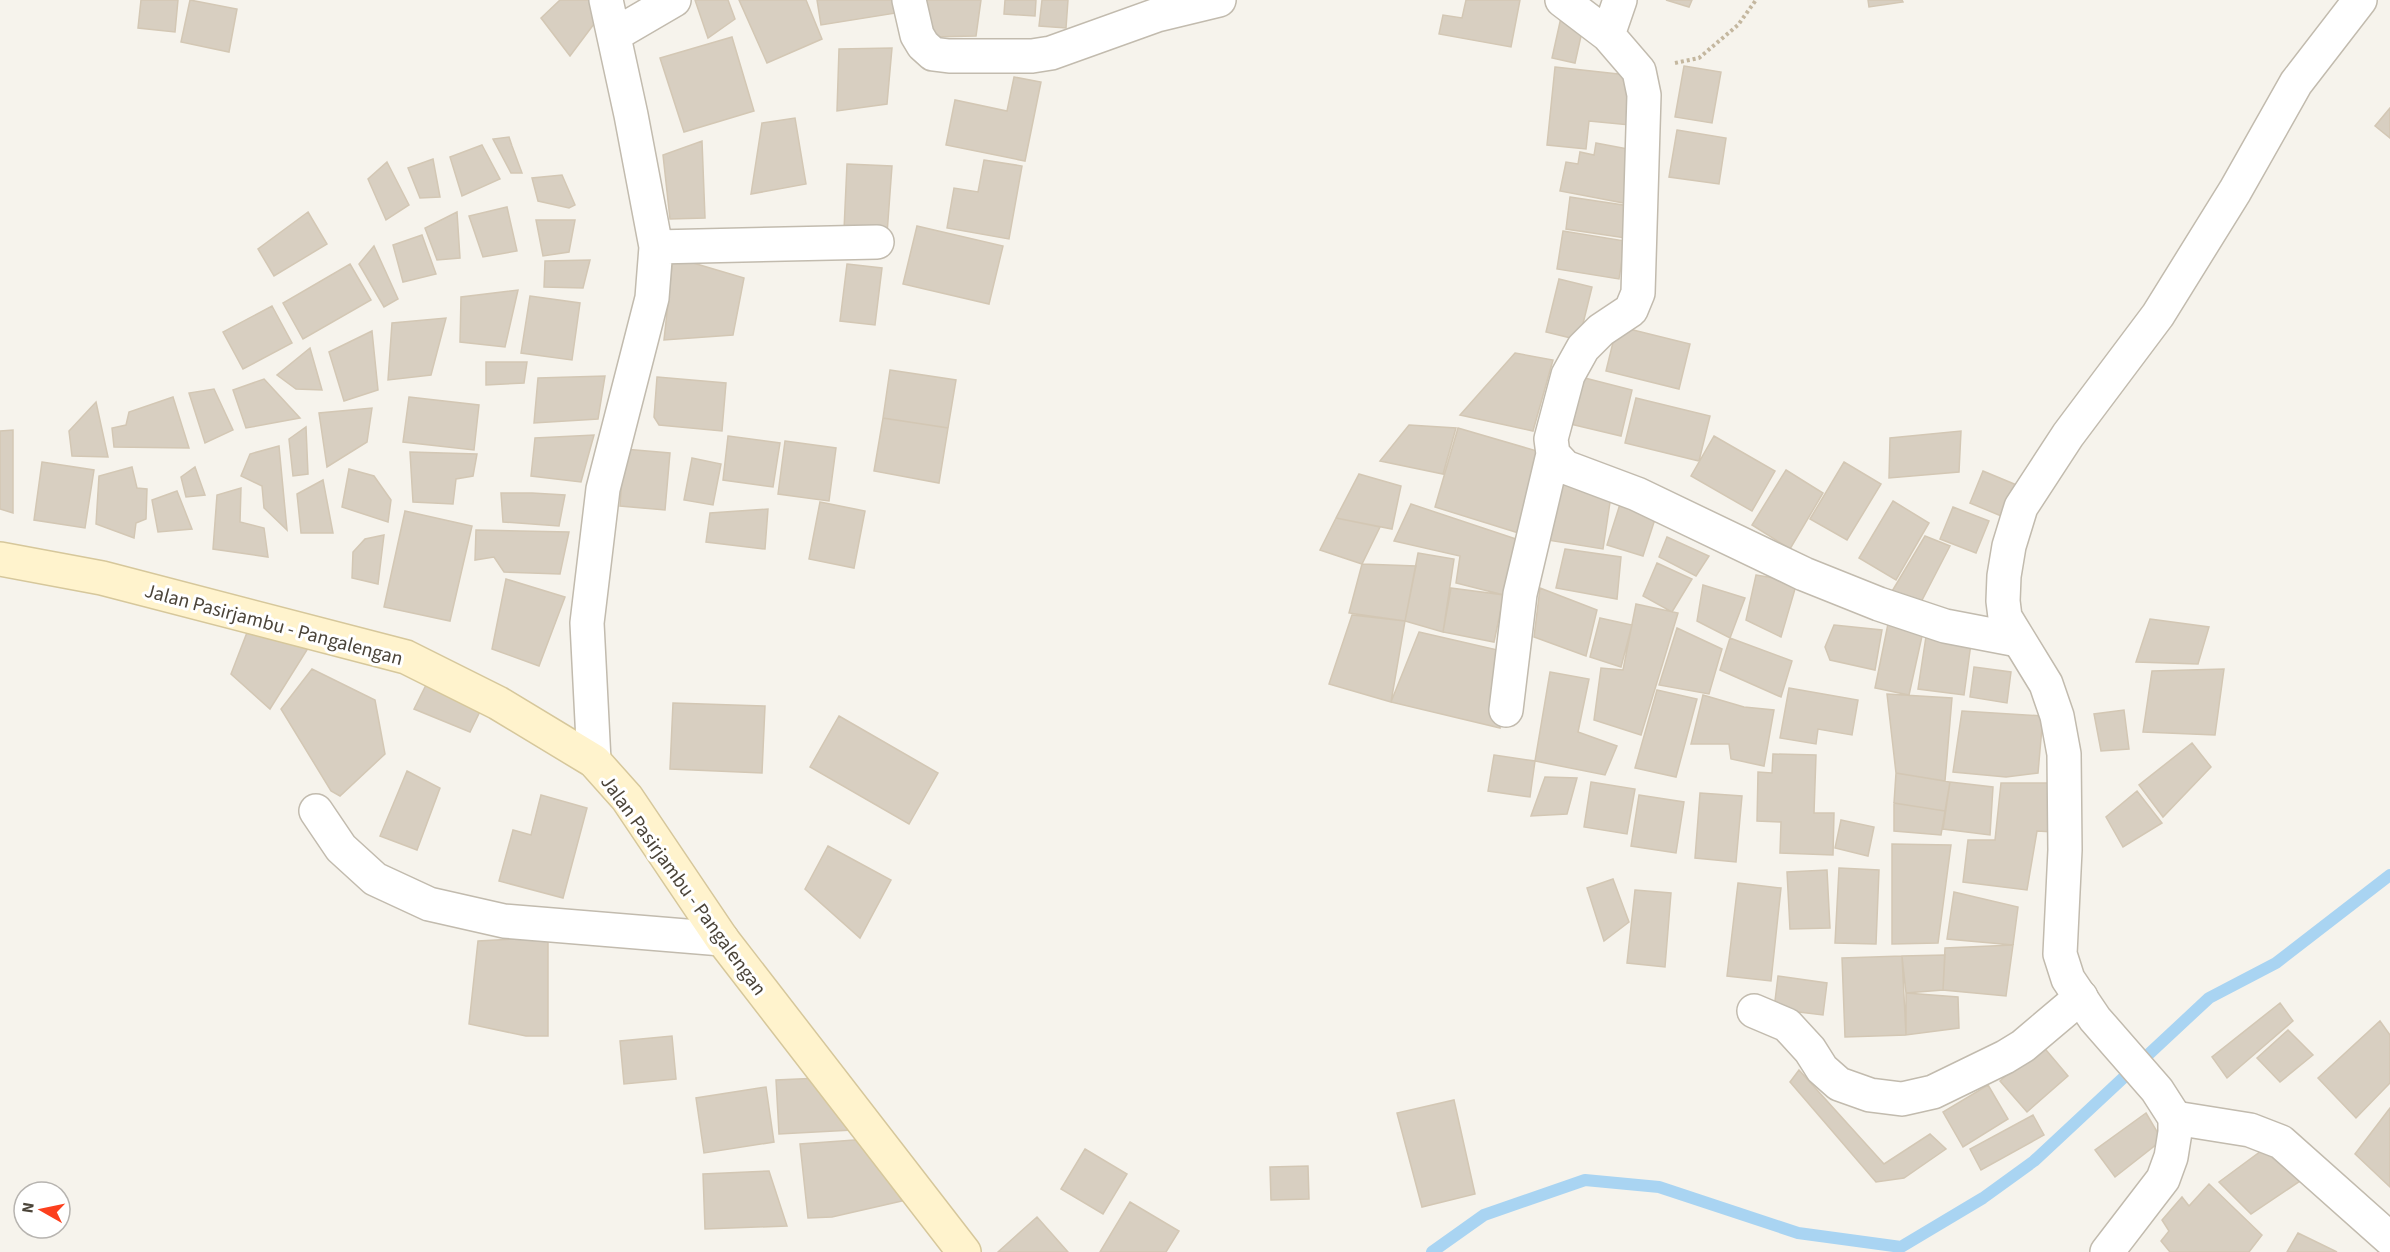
<svg xmlns="http://www.w3.org/2000/svg" width="2390" height="1252" font-family="'Source Sans 3',sans-serif">
<style>
.lines{fill:none;stroke-linecap:round;stroke-linejoin:round}
.stream{stroke:#a9d4f2;stroke-width:12}
.building{fill:#d8cfc1;stroke:#d3c7b4;stroke-width:1.5}
.minor-casing{stroke:#c2bbae;stroke-width:36}
.tertiary-casing{stroke:#c2bbae;stroke-width:36}
.secondary-casing{stroke:#d6c79b;stroke-width:36}
.path{stroke:#c4b79f;stroke-width:4;stroke-dasharray:3 3;stroke-linecap:butt}
.minor{stroke:#fff;stroke-width:33}
.tertiary{stroke:#fff;stroke-width:33}
.secondary{stroke:#fff3cd;stroke-width:33}
.labels{text-anchor:middle;stroke-width:6;stroke-linejoin:round;paint-order:stroke}
.street-label{font-size:20px;fill:#4b4439;stroke:#fff}
</style>
<rect width="100%" height="100%" fill="#f6f3ec"/>
<g class="lines">
<path class="stream" d="M1432,1252L1484,1215L1585,1180L1659,1187L1798,1233L1901,1247L1983,1198L2034,1161L2209,998L2276,963L2390,875"/>
</g>
<path class="building" d="M141,0H178L175,32L138,28Z
M190,0L237,9L229,52L181,42Z
M560,0H594L603,12L570,56L541,18Z
M695,0H728L735,19L708,38Z
M739,0H806L822,39L767,63Z
M817,0H894L896,13L821,25Z
M926,0H981L976,36L929,37Z
M1005,0H1036L1035,16L1004,14Z
M1042,0H1068L1066,28L1039,26Z
M1466,0H1520L1511,47L1439,34L1443,15L1462,18Z
M1666,0H1692L1689,7Z
M1868,0H1902L1903,2L1869,7Z
M1562,13L1585,18L1575,63L1552,58Z
M732,37L754,111L684,132L660,58Z
M892,48L887,104L837,111L839,49Z
M1684,66L1721,72L1712,123L1675,117Z
M1555,67L1636,76L1630,125L1589,121L1586,149L1547,145Z
M1014,77L1041,82L1025,161L946,145L955,100L1007,111Z
M2390,108V138L2375,126Z
M795,118L806,184L751,194L762,123Z
M1677,130L1726,138L1719,184L1669,177Z
M509,137L512,146L522,173H511L493,139Z
M702,141L705,218L670,219L663,155Z
M1596,143L1639,151L1629,204L1560,191L1566,162L1578,164L1580,152L1594,155Z
M482,145L500,179L462,196L450,157Z
M433,159L440,197L420,198L408,168Z
M984,160L1022,166L1009,239L947,228L954,188L978,192Z
M387,162L409,205L386,220L368,179Z
M847,164L892,166L887,234L844,230Z
M562,175L575,205L569,208L538,201L532,178Z
M1570,197L1636,207L1632,239L1566,229Z
M507,207L517,251L483,257L469,216Z
M308,212L327,244L274,276L258,249Z
M457,212L460,258L437,260L425,228Z
M536,220H575L569,252L543,256Z
M917,226L1003,246L989,304L903,284Z
M1563,231L1625,241L1619,279L1557,269Z
M422,235L436,274L403,282L393,245Z
M374,246L398,299L384,307L359,264Z
M673,257L744,278L733,335L664,340Z
M590,260L583,288L544,287L545,261Z
M350,264L371,300L303,339L283,303Z
M847,264L882,268L875,325L840,321Z
M1559,279L1592,287L1579,340L1546,332Z
M518,290L505,347L460,342L461,297Z
M530,296L580,303L572,360L521,353Z
M272,306L292,343L243,369L223,332Z
M446,318L431,375L388,380L392,323Z
M1617,326L1690,344L1679,389L1606,371Z
M372,331L378,390L344,401L329,352Z
M310,348L322,390L296,389L277,375Z
M1515,353L1553,360L1533,431L1460,415Z
M486,362H527L524,383L486,385Z
M890,370L956,380L948,428L883,418Z
M605,376L598,419L534,423L538,378Z
M657,377L726,383L722,431L659,425L654,417Z
M1581,377L1632,390L1621,436L1570,424Z
M264,379L300,418L246,428L233,390Z
M214,389L233,430L205,443L189,393Z
M173,397L189,448L114,447L112,428L126,425L129,412Z
M409,397L479,405L474,450L403,442Z
M1636,398L1710,416L1699,461L1625,443Z
M96,402L108,457L72,456L69,431Z
M372,408L367,442L327,467L319,413Z
M883,418L948,428L939,483L874,471Z
M1409,425L1456,428L1443,474L1380,461Z
M306,427L308,474L293,476L289,439Z
M1458,428L1547,454L1525,535L1435,507Z
M13,430V513L0,509V431Z
M1961,431L1959,472L1889,478L1890,438Z
M594,435L581,482L531,476L535,438Z
M728,436L780,443L773,487L723,480Z
M1714,436L1775,471L1752,511L1691,476Z
M785,441L836,448L829,501L778,494Z
M279,446L287,530L264,508L262,486L241,476L250,454Z
M624,449L670,453L665,510L620,506Z
M410,452L477,454L473,476L456,479L453,504L413,502Z
M692,458L721,464L713,505L684,500Z
M42,462L94,470L85,528L34,520Z
M1844,462L1881,484L1847,540L1810,519Z
M132,467L137,488L147,489L146,519L136,523L134,538L96,524L99,476Z
M195,467L205,495L186,497L181,477Z
M349,469L374,476L391,500L388,522L342,507Z
M1786,470L1823,493L1790,549L1752,525Z
M1983,471L2019,486L2006,518L1970,503Z
M1359,474L1401,486L1392,529L1336,518Z
M1551,478L1612,489L1603,549L1541,539Z
M323,480L333,533H301L297,494Z
M241,488L240,522L264,528L268,557L213,549L217,495Z
M177,491L192,529L158,532L152,500Z
M501,493H532L565,495L559,526L503,522Z
M1621,501L1657,513L1643,556L1607,545Z
M1893,501L1929,523L1896,580L1859,558Z
M820,502L865,511L854,568L809,559Z
M1411,504L1522,541L1504,595L1456,583L1460,556L1394,541Z
M1953,507L1989,521L1976,553L1940,539Z
M768,509L765,549L706,542L710,513Z
M405,511L472,526L450,621L384,607Z
M1336,518L1380,527L1362,564L1320,550Z
M476,530L569,532L560,574L504,572L494,557L475,560Z
M384,535L378,584L352,578L353,552L365,539Z
M1925,536L1950,546L1919,606L1891,593Z
M1667,537L1709,556L1696,576L1659,557Z
M1565,549L1621,557L1617,599L1556,588Z
M1418,553L1454,559L1443,632L1405,621Z
M1657,563L1692,579L1672,612L1643,596Z
M1362,564L1416,566L1405,621L1349,613Z
M1756,575L1797,582L1781,637L1746,620Z
M506,579L565,597L539,666L492,649Z
M1703,585L1745,598L1730,638L1697,621Z
M1451,588L1504,595L1494,642L1443,632Z
M1540,588L1597,610L1586,656L1534,637Z
M1636,604L1678,613L1641,735L1594,720L1601,668L1623,670Z
M1352,615L1405,621L1391,702L1329,684Z
M1600,618L1632,625L1621,667L1590,657Z
M1889,619L1924,627L1909,695L1875,688Z
M2150,619L2209,627L2198,664L2136,662Z
M1834,625L1882,630L1875,670L1830,660L1825,647Z
M1677,628L1722,649L1709,694L1659,685Z
M248,630L310,645L270,709L231,674Z
M1927,630L1972,636L1964,695L1918,689Z
M1419,632L1502,651L1500,728L1391,702Z
M1730,638L1792,661L1781,697L1720,670Z
M1974,667L2011,672L2007,703L1970,697Z
M312,669L375,700L385,754L340,796L331,791L281,709Z
M2224,669L2215,735L2143,732L2152,671Z
M1550,672L1589,679L1578,732L1617,746L1605,775L1535,761Z
M431,675L485,701L470,732L414,709Z
M1789,688L1858,700L1852,735L1818,729L1816,744L1780,738Z
M1657,690L1697,699L1676,777L1635,768Z
M1887,694L1952,698L1945,781L1896,773Z
M1703,695L1744,707L1774,710L1764,766L1731,759L1729,744H1691Z
M673,703L765,706L762,773L670,769Z
M2124,710L2129,749L2101,751L2094,714Z
M1962,711L2043,716L2038,773L2006,777L1953,772Z
M839,716L938,773L909,824L810,767Z
M2192,743L2211,767L2163,817L2139,785Z
M1773,754L1816,755L1814,813H1834L1833,855L1780,853L1781,822L1757,821L1758,772L1772,773Z
M1494,755L1535,761L1530,797L1488,791Z
M407,771L440,788L417,850L380,836Z
M1896,773L1950,782L1945,811L1894,803Z
M1545,777L1577,778L1567,814L1531,816Z
M1591,782L1635,789L1627,834L1584,827Z
M1950,782L1993,787L1990,835L1943,829Z
M2001,783H2056L2053,832L2037,831L2027,890L1963,882L1968,840H1995Z
M2137,791L2162,823L2123,847L2106,817Z
M1700,793L1742,796L1736,862L1695,858Z
M541,795L587,808L563,898L499,881L513,830L531,835Z
M1639,795L1684,802L1676,853L1631,846Z
M1894,803L1945,811L1941,835L1894,831Z
M1841,820L1874,827L1868,856L1835,848Z
M1892,844L1951,845L1938,943L1892,944Z
M828,846L891,880L860,938L805,889Z
M1839,868L1879,870L1876,944L1835,943Z
M1827,870L1830,928L1790,929L1787,872Z
M1613,879L1629,922L1604,941L1587,888Z
M1738,883L1781,888L1771,981L1727,976Z
M1635,890L1671,893L1665,967L1627,963Z
M1954,892L2018,907L2013,945L1947,939Z
M548,937V1036H526L469,1024L478,941Z
M2013,945L2006,996L1943,990L1945,948Z
M1945,955L1943,990L1906,993L1902,956Z
M1902,956L1906,1035L1845,1037L1842,958Z
M1778,976L1827,983L1823,1015L1774,1009Z
M1906,993L1958,997L1959,1028L1906,1035Z
M2280,1003L2293,1021L2227,1078L2212,1057Z
M2380,1021L2390,1035V1083L2356,1118L2318,1078Z
M2288,1030L2313,1055L2280,1082L2257,1058Z
M672,1036L676,1079L624,1084L620,1041Z
M2041,1044L2068,1076L2027,1112L2000,1081Z
M1799,1070L1884,1164L1930,1134L1946,1149L1904,1178L1876,1182L1790,1082Z
M820,1078L852,1130L779,1134L776,1080Z
M1988,1085L2008,1119L1963,1147L1943,1112Z
M766,1087L774,1142L704,1153L696,1098Z
M1454,1100L1475,1194L1422,1207L1397,1113Z
M2390,1108V1187L2355,1154Z
M2146,1113L2162,1140L2115,1177L2095,1150Z
M2033,1115L2044,1135L1981,1170L1970,1149Z
M868,1139L902,1201L832,1217L808,1218L800,1144Z
M2272,1143L2312,1173L2251,1214L2219,1182Z
M1085,1149L1127,1174L1103,1214L1061,1189Z
M1308,1166L1309,1199L1271,1200L1270,1167Z
M769,1171L787,1226L705,1229L703,1174Z
M2209,1184L2262,1235L2249,1252H2170L2161,1241L2169,1231L2162,1220L2182,1197L2189,1206Z
M1130,1202L1179,1231L1166,1252H1100Z
M1037,1217L1068,1252H998Z
M2298,1233L2337,1252H2287Z"/>
<g class="lines">
<g class="minor-casing">
<path id="minor" d="M909,0L917,35L923,45L933,54L949,56H1032L1051,53L1157,15L1219,0
M1562,0L1608,35L1639,71L1644,95L1638,293L1631,310L1601,330L1583,348L1568,375L1551,439L1553,454L1565,467L1637,494L1804,574L1879,604L1945,626L2018,640
M614,35L674,0
M1608,35L1620,0
M656,247L877,242
M1506,710L1520,594L1553,454
M594,761L587,623L603,489L652,298L656,247L631,115L606,0
M316,811L341,848L375,879L429,904L504,921L722,939
M1754,1011L1787,1025L1810,1050L1822,1069L1839,1084L1870,1095L1902,1099L1933,1092L2005,1057L2023,1046L2081,997
M2175,1118L2250,1130L2281,1142L2390,1239"/>
</g>
<g class="tertiary-casing">
<path id="tertiary" d="M2107,1252L2163,1179L2171,1157L2175,1132V1118L2157,1090L2095,1019L2068,979L2060,954L2065,850L2064,754L2057,716L2046,684L2005,617L2003,601L2004,576L2009,546L2021,507L2068,435L2158,315L2235,191L2296,83L2360,0"/>
</g>
<g class="secondary-casing">
<path id="secondary" d="M0,559L102,578L406,657L498,703L594,761L627,798L722,939L964,1252"/>
</g>
<path class="path" d="M1675,63L1699,58L1738,25L1756,0"/>
<use href="#minor" class="minor"/>
<use href="#tertiary" class="tertiary"/>
<use href="#secondary" class="secondary"/>
</g>
<g class="labels">
<g class="street-label">
<text transform="translate(274 624) rotate(15)" y="7">Jalan Pasirjambu - Pangalengan</text>
<text transform="translate(684 885) rotate(54)" y="7">Jalan Pasirjambu - Pangalengan</text>
</g>
</g>
<g transform="translate(42 1210) rotate(279)"><circle r="28" fill="#ffffff" stroke="#b7b4b0" stroke-width="1.5"/>
<path d="M0-4.5L10 22L0 15L-10 22Z" fill="#fc3f1d"/>
<text y="-9" font-size="16" font-weight="bold" text-anchor="middle" fill="#4b4439">N</text>
</g>
</svg>
